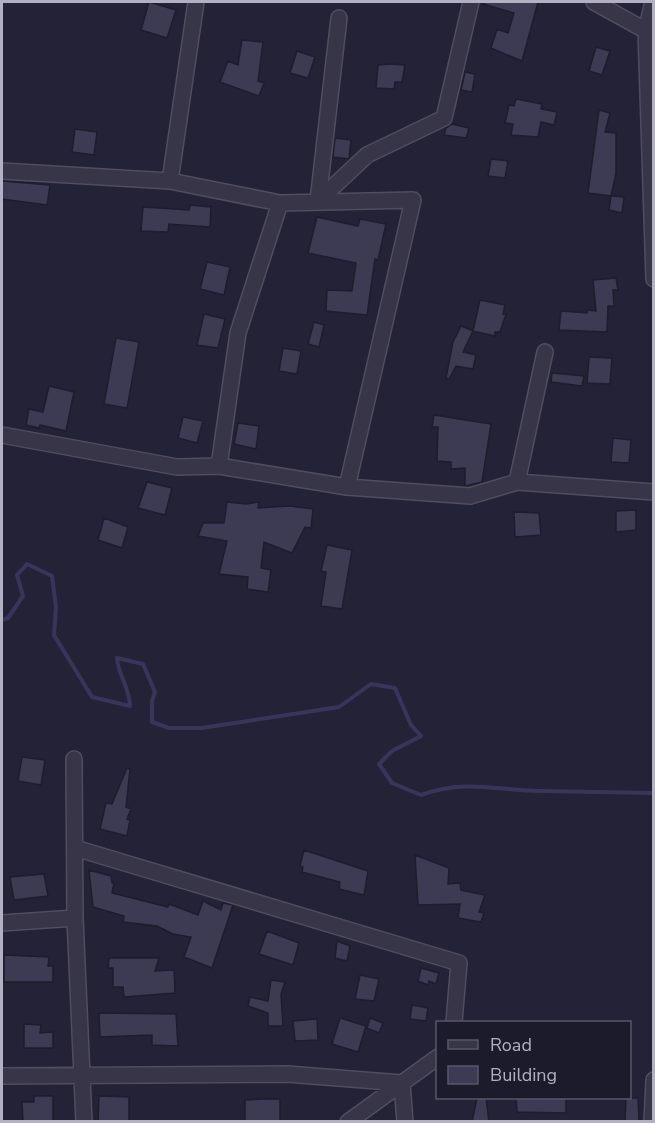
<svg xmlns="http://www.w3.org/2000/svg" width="655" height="1123" font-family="'Nunito Sans',sans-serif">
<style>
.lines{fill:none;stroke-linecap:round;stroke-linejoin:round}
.stream{stroke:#38355a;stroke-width:4}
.building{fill:#3d3b54;stroke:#1e1d2d;stroke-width:1.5}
.minor-casing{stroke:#4f4d5e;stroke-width:18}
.minor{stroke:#373547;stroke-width:15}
</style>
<rect width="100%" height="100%" fill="#232236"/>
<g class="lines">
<path class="stream" d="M2,620L8,618L23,596L17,575L27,564L52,576L56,607L54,635L92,697L130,706C129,686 118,675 117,658L143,664L155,692L152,701V722L169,728H202L339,707L371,684L395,688L411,725L421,736L392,751L379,764L392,783L421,795C467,779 493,790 539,791C577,792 615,792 654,793"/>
</g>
<path class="building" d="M149,2L176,10L167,38L141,30Z
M484,2H538L522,61L491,48L497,29L508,33L514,13L483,4Z
M242,40L263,42L258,81L264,83L259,96L220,82L228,61L238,65Z
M596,47L610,51L602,75L589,71Z
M297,51L315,57L308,78L290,73Z
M390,64L405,65L402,82H395L394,89L376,88L378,65Z
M465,72L475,74L472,92L461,90Z
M516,99L542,104L541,109L557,112L554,125L541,122L538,137L511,135L513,124L505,123L509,105L514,106Z
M599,110L610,113L605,132L616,133V173L611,196L588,193Z
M452,124L469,128L466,138L444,135L446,128Z
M75,129L97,132L94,155L72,152Z
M335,138L351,140L349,159L333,157Z
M491,159L508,161L505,178L488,176Z
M2,181L50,185L47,205L2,199Z
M611,196L624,197L622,213L609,210Z
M190,205L211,207L210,227L169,224L168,232L141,231L143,207L189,210Z
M317,217L358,226L360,219L386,224L378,260L375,259L367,315L326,311L327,290L352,291L356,263L308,253Z
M207,262L230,267L224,295L200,289Z
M616,278L618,290H613L614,306H608L607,332L559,330L561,311L587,313V310L596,311L593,280Z
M480,300L505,305L503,314H506L500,332H495V336L473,331L463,352L476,355L473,369L456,366L449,379L446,378L453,342L461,326L473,331Z
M204,314L225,319L218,348L197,345Z
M314,322L324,325L319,347L308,344Z
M116,338L139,342L127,408L104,404Z
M283,348L301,351L297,374L279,371Z
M589,357L612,358L610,384L587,383Z
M552,373L584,376L582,386L551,382Z
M49,386L74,392L66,431L40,425L39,428L26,425L29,409L43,412Z
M434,415L491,424L482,482L465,486V468L451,469V462L437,461L438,427H432Z
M183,417L203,421L197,443L178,438Z
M238,423L259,426L256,449L234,444Z
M613,438L631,440L629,463L611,462Z
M147,482L172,488L165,515L138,508Z
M227,502L246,504L259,502L258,508L290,506L313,509L311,528L305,527L292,553L264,542L261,568L271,570L268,592L247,589L248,577L219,574L227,541L198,536L203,523H224Z
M636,510V530L616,532V511Z
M514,512L539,513L541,535L515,537Z
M104,518L128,527L122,548L98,540Z
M327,545L352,550L342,609L321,606L326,572L321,571Z
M22,757L45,760L41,785L18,781Z
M127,768L130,769L126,807L131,809L127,819L130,820L127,836L100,829L106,803L112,804Z
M304,850L368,871L364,895L339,889L340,882L302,872L303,867L300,866Z
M415,855L449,868L448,884L460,883L461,890L485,895L479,912L484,913L481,922L458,918L460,904L418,905Z
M89,870L111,876L112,883H114L112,893L168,907L169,904L198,915L203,901L221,910L223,903L233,905L212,968L184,957L191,937L173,934L157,926L123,922L124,916L93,907Z
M44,874L48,896L14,900L10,877Z
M267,931L299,943L293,965L259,954Z
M337,941L350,946L347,961L335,958Z
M4,955L49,957L48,966H53V982H4Z
M109,958H159L155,971L174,970L175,993L124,997L123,987H113V968H108Z
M421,968L439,973L436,984L429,981L428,985L418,981Z
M360,975L379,979L374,1001L355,999Z
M271,980L285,982L281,994L283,1026H268V1013L248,1006L250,997L268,1001Z
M412,1005L428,1008L426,1021L410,1019Z
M99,1013L176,1014L178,1046L152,1045V1035L100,1037Z
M340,1018L366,1026L358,1052L332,1044Z
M370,1018L383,1023L379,1033L367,1028Z
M317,1019L318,1040L295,1041L293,1021Z
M24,1024L41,1025L40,1033L53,1032V1048H24Z
M34,1096H53V1122H23L22,1102H34Z
M99,1096L129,1097V1122H98Z
M477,1098H486L489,1122H472Z
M516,1098H566V1113L517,1112Z
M626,1098H638L639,1122H625Z
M266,1099H280V1122H245V1100Z"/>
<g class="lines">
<g class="minor-casing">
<path id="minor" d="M594,2L654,35
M653,2L646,31L654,279
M2,171L170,181L280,203L413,200L347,487
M170,181L196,2
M318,201L367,155L444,118L471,2
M318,201L339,18
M2,435L177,467L219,466L347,487L470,496L517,482L654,492
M219,466L238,333L280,203
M517,482L545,352
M74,759L75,918L84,1122
M75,848L459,963L454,1022
M2,923L75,918
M2,1076L287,1074L402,1083L405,1122
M348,1122L438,1057
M652,1122L654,1080"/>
</g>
<use href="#minor" class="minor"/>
</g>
<rect width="655" height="1123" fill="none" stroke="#b2b0c3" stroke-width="6"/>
<rect x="436" y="1021" width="195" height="78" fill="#1c1b2b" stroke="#585768" stroke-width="1.5"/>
<rect x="448" y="1040" width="30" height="9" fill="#373547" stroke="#585768" stroke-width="1.5"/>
<text x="490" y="1051" font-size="18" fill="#b2b0c3">Road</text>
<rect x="448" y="1066" width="30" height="18" fill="#3d3b54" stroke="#585768" stroke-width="1.5"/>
<text x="490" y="1081" font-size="18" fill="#b2b0c3">Building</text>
</svg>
